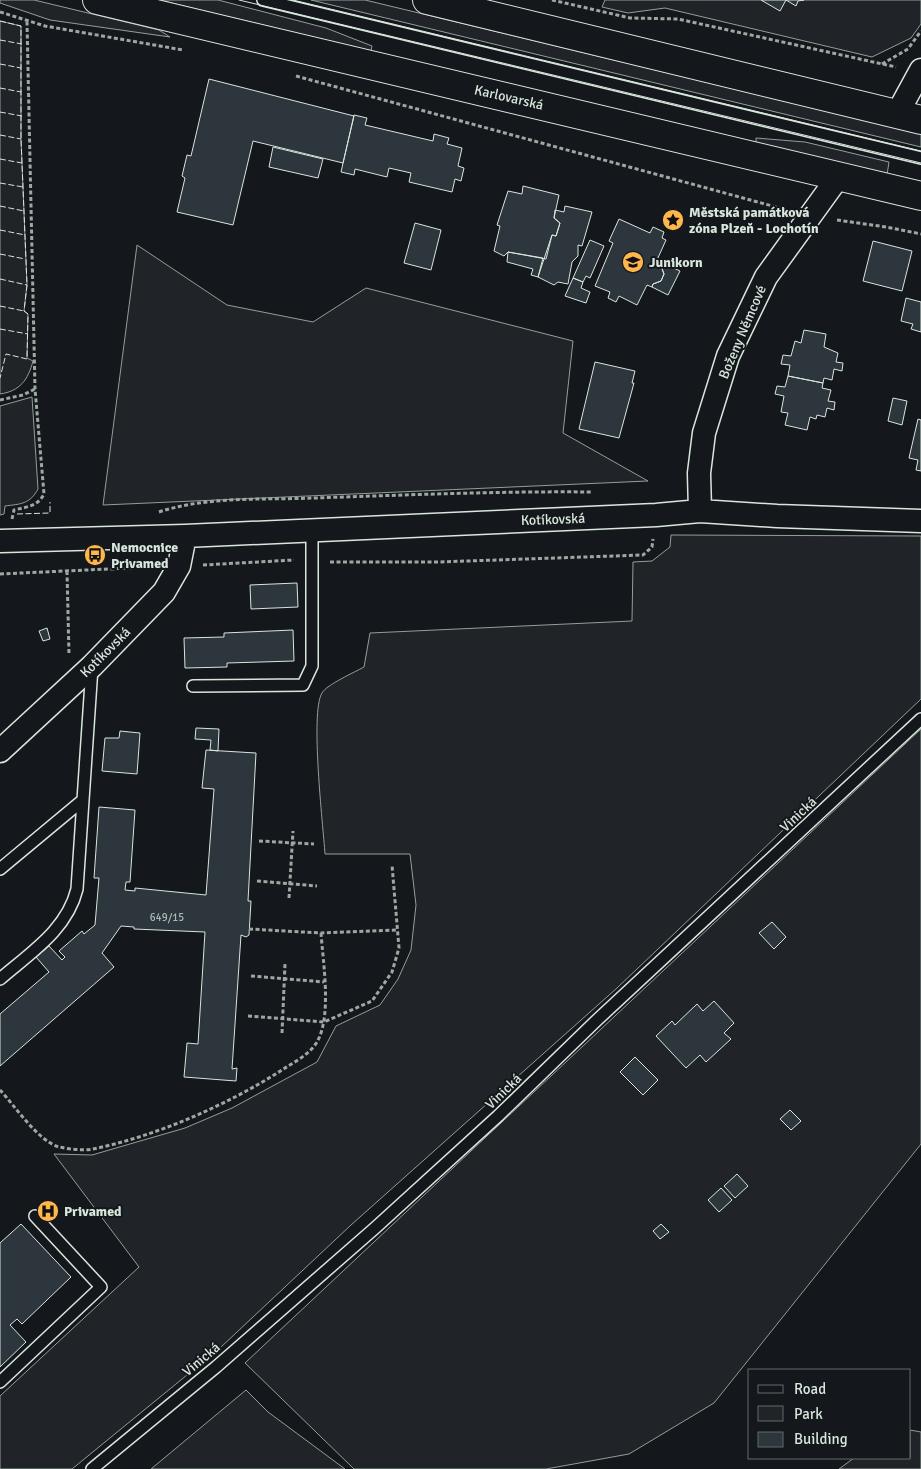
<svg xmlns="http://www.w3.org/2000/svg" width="921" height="1469" font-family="Signika,sans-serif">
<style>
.green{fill:#202428;stroke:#939e99}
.building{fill:#2c363c;stroke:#d8e6dc}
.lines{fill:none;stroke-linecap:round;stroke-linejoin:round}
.lane-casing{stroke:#d8e6dc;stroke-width:14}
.street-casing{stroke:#d8e6dc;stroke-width:25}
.secondary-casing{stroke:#d8e6dc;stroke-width:30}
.path{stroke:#9da8a2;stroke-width:3;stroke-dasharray:4 2.5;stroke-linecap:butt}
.lane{stroke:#14181c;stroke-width:11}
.street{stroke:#14181c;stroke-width:22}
.secondary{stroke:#14181c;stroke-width:28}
.tram{stroke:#d8e6dc;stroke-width:1}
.fence{stroke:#d8e6dc;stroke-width:1;stroke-dasharray:6 2.5;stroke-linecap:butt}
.labels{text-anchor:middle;stroke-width:4;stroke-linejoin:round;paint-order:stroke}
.number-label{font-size:11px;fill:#adbab4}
.street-label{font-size:14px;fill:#d8e6dc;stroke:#14181c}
.poi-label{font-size:14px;font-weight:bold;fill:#d8e6dc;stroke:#14181c;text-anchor:start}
</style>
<rect width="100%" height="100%" fill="#14181c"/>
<path class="green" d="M0,0H34L159,30L170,37L50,20L0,3Z
M159,0H218L326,28L372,46L371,51Z
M311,0H365L921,134V147Z
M605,0H921V24L911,38L872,57L665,8L628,13L602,7Z
M0,21L21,26V139L27,285L24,311L28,314L27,358L33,361C28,380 20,391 0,394Z
M756,138L805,142L889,162L887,175L756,144Z
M137,245L227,305L313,322L366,288L573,341L563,433L648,481L103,505Z
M32,397L38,489C30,504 21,504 5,506L4,514L0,515V406Z
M671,535L921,536V699L617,988L351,1225L220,1348L72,1469H0V1396L139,1267L54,1154L92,1155L185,1128L232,1108L317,1062L336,1026L380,1005L398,979L411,950L416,905L410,854H325C323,825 310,712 322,693C326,685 355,672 364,667L370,633L632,621L633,562L652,561L670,547Z
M921,729V1144L714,1403L629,1454L546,1469H354L245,1363Z
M246,1390L268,1412L345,1469H151Z
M910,1430L921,1432V1469H839L854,1458H910Z"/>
<path class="building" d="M761,0H804L798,1L796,6L786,0L780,11Z
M209,79L354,116L343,163L253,141L233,225L177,212L185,178L182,176L187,155L191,156Z
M354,115L367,118L365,125L433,141L434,134L449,138L447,144L462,148L458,166L464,168L461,181L455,179L452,192L409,182L411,173L389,168L387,177L355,169L354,175L341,172Z
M273,147L323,159L318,178L269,167Z
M523,186L559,195L554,218L560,223L556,236L552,235L546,259L508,252L504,256L494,251L500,226L497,225L508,191L522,194Z
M565,206L592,212L582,246L578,245V256L572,262L568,284L558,282L554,285L538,277L552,235L556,236L560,223L554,218L555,210L564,212Z
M619,219L650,233L653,227L664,232L662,238L666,240L657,260L663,263L661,266L664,274L661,281L653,284L652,287L647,285L637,305L619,296L616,302L608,298L610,292L595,286L613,243L609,241Z
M415,223L441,230L431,270L404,263Z
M590,240L604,246L590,278L586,276L583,282L573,278Z
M873,241L912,251L902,291L863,281Z
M508,252L543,258L538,277L531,275L533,269L507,262Z
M663,263L680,271L668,295L652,287L653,284L661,281L664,274L661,266Z
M573,278L583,282L581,288L590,292L586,303L565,296Z
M906,298L921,302V332L911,329L913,324L901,321Z
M804,330L826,334L824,347L838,353L836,362L843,363L842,371L834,369L832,380L824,378L823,383L788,376L790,365L781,364L783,355L791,356L795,341L801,343Z
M595,362L635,371L632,383H634L619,438L579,429Z
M788,376L823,383L822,388L831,390L828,401L835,402L834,410L827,408L825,417L817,415L816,419L810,417L807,430L785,425L788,413L781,412L784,396L775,394L777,386L785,387Z
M893,398L907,401L902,425L888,421Z
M918,419L921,420V471L916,470L918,460L909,458Z
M297,583L298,607L251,609L250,585Z
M47,628L50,639L43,641L39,631Z
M293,630L294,661L227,663V667L185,668L184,638L224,637V633Z
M196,728L219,729L218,751L210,750L211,740L195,739Z
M120,731L140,733L137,774L102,771L105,738H119Z
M206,750L256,753L248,901H251L249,935L246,937L241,935L232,1069L237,1068L236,1081L184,1077L187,1043L198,1044L205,932L134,929V927L121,926L102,953L114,967L0,1066V1014L49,972L36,957L49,946L62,960L65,957L59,951L82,931L84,934L95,925L99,878H94L99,807L135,810L130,882H126L125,890L135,891V888L206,895L214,789L202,788Z
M772,922L786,937L774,949L759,933Z
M714,1001L734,1023L724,1033L731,1039L706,1062L700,1055L686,1068L656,1036L672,1021L675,1025L697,1004L703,1011Z
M635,1057L658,1080L643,1095L620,1072Z
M790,1110L801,1121L791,1130L780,1119Z
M737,1174L748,1186L735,1198L724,1186Z
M721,1188L732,1200L719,1212L708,1200Z
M21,1224L71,1277L22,1324L17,1319L10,1325L26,1342L0,1367V1243Z
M661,1224L669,1232L660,1239L653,1231Z"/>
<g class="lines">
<g class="lane-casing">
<path id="lane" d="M263,0L921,158
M193,686L303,685L312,666V529
M0,869L83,800
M0,979C30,953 67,930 77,889L92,667
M0,1382L101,1287L35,1216
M92,1469L216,1367L375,1228L498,1116L597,1020L921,719"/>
</g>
<g class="street-casing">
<path id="street" d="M897,114L921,70
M700,511L699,473L704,433L728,356L766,277L839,176
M0,541L185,536L656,515L700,511L777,516L921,521
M0,751L92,666L164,592L179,566L185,536"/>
</g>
<g class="secondary-casing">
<path id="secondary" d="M97,0L921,196
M427,0L921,120"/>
</g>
<path class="path" d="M552,0L630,18L678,19L896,67
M0,12L45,26L183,50
M882,64L908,49L921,31
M296,76L787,210
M778,208L780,217
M837,220L886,227L921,234
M0,400L23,395L35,389
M159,512C207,496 264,500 314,498C407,495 499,491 592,492
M12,519L14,510C27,507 38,506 44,494L35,389L27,22
M330,562H438L643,555L652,547L653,539
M203,565L294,560
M67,571L69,655
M0,574L151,567
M259,841L314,844
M257,881L317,886
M289,898L293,831
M249,929L321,933L397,930
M251,976L324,982
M248,1016L324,1022L372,1001L392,972L399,948L392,865
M282,1033L285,964
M0,1090C15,1106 38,1141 59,1147C69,1149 83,1151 93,1149C157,1136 227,1105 282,1070C294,1062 309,1055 317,1042C332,1016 323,962 321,933"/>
<use href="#lane" class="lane"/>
<use href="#street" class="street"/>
<use href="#secondary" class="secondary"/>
<path class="tram" d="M239,0L921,163
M293,0L921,151"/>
<path class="fence" d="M0,21L21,26V139L27,285L24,311L28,314L27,359L6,354L0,378
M0,40L22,44
M0,64L21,68
M0,88L21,92
M0,112L22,116
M0,135L21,139
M0,159L22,163
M0,183L23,187
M0,206L24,211
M0,230L25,235
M0,254L25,259
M0,279L27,285
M0,306L24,311
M0,329L28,334
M17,514L50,513V502"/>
</g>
<defs>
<g id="sight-disc" transform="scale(1.125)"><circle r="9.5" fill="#ffb74d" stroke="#14181c"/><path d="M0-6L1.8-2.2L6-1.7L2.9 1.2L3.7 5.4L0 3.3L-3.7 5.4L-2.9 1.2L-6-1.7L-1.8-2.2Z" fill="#111"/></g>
<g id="school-disc" transform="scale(1.125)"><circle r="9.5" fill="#ffb74d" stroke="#14181c"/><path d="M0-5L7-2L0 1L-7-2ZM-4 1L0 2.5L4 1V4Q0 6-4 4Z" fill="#111"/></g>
<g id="bus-disc" transform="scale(1.125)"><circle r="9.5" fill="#ffb74d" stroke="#14181c"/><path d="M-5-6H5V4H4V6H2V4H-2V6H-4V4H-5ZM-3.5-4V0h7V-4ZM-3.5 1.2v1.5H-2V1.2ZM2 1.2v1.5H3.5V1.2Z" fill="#111"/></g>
<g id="hospital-disc" transform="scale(1.125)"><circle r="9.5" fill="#ffb74d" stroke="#14181c"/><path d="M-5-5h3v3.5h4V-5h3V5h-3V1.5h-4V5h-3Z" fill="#111"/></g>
</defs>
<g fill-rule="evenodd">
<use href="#sight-disc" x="673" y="220"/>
<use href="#school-disc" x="633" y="262"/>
<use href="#bus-disc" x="95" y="555"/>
<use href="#hospital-disc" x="48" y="1211"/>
</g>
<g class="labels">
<g class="number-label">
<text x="167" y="921">649/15</text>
</g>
<g class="street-label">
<text transform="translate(509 97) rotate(13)" y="5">Karlovarská</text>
<text transform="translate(742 332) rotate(-67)" y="5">Boženy Němcové</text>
<text transform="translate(553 519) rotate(-2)" y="5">Kotíkovská</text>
<text transform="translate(105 652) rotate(-45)" y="5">Kotíkovská</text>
<text transform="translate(798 814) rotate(-43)" y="5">Vinická</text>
<text transform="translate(503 1091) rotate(-44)" y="5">Vinická</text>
<text transform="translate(201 1359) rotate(-40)" y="5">Vinická</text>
</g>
<g class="poi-label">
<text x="689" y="217">Městská památková<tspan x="689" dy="16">zóna Plzeň - Lochotín</tspan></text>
<text x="649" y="267">Junikorn</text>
<text x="111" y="552">Nemocnice<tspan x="111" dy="16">Privamed</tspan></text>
<text x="64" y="1216">Privamed</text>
</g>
</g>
<rect x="748" y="1369" width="162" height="90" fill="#14181c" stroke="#626a69"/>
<rect x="758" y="1385" width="25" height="8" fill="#14181c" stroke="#626a69"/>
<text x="794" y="1394" font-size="15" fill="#d8e6dc">Road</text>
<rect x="758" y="1406" width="25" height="15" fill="#202428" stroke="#626a69"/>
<text x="794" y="1419" font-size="15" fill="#d8e6dc">Park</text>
<rect x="758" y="1432" width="25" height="15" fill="#2c363c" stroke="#626a69"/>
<text x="794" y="1444" font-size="15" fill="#d8e6dc">Building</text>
</svg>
